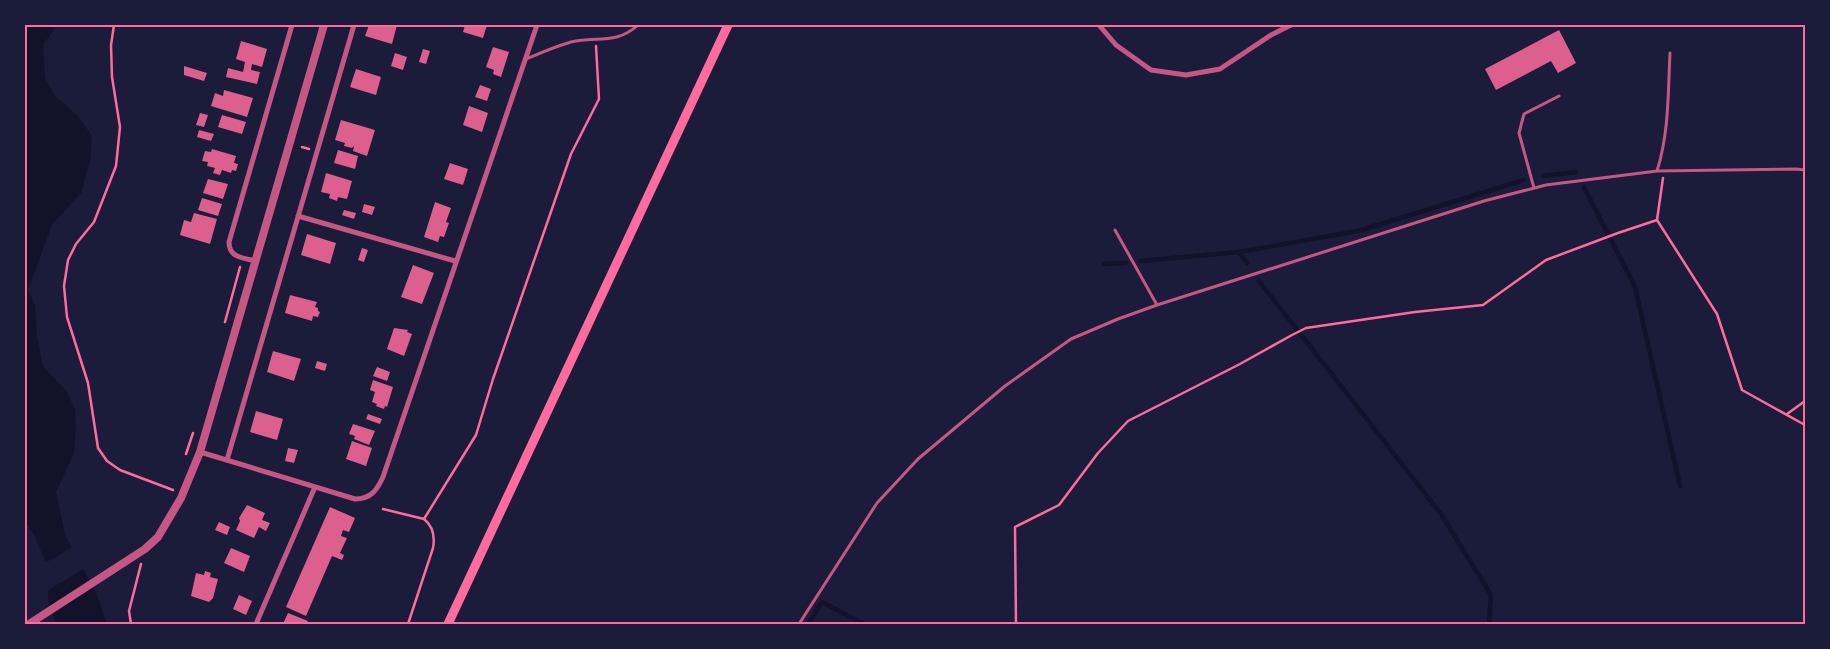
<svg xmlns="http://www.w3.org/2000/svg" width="1830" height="649" font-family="'PT Serif',serif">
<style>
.water{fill:#12122b}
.pier{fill:#1b1b3a}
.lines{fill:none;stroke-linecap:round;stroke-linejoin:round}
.stream{stroke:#12122b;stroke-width:4.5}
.building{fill:#dd5f8e}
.path{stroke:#ff6b9d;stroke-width:2.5}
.service{stroke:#c65784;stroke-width:3}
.minor{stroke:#c65784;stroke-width:5}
.tertiary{stroke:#c65784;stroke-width:8}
.secondary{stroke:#ff6b9d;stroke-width:9}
.neatline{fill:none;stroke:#ff6b9d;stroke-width:2}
</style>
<rect width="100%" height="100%" fill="#1b1b3a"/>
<path class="water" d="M25,25H57L43,45L45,78L54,95L78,116L92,136L90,161L81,193L52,225L28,290L35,305L37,337L43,366L66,391L75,409L76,426L74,453L56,492L65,535L97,595L107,624H56L48,599V568L35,537L25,520Z"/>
<path class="pier" d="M74,546L85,568L45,592V569L43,564Z"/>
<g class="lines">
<path class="stream" d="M1543,176L1576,172
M1584,187L1635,287L1680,486
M1239,252L1247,263
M1141,261L1239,252L1358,231L1524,180
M1104,264L1126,263
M1259,281L1441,514L1491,595L1489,624
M808,624L822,602L864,624"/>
</g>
<path class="building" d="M369,25H397L392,44L365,36Z
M465,25H487L483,38L463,32Z
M1559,30L1576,63L1558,73L1551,61L1496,90L1485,69Z
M241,41L267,49L262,67L252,64L251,70L260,72L257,84L226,77L228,68L243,72L245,62L236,59Z
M493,47L509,52L501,77L493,74L494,70L486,67Z
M423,49L430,51L426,64L419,62Z
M395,53L407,57L403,70L391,66Z
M184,66L207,73L204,81L184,75Z
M356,69L381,77L376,95L350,87Z
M480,85L491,89L487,101L475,97Z
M224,90L253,98L247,117L211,106L215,93L223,96Z
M469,106L488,113L482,132L463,125Z
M200,113L208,115L204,127L196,125Z
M222,115L246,122L242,134L218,127Z
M341,120L375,130L367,156L353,151L354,146L352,148L344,146L345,143L335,140Z
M199,130L214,134L211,141L197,137Z
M212,149L236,156L234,163L238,164L236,171L232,170L231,173L222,170L220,175L213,173L215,168L207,166L208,162L202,161L205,151L211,152Z
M338,150L358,156L355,169L334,163Z
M450,163L468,169L463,185L444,179Z
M326,173L352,181L347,199L338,197L337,201L329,198L330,194L321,192Z
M208,179L228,184L223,199L203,193Z
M202,198L222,204L218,216L198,210Z
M435,202L451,208L446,222L449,223L444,237L440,236L438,242L424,237Z
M364,204L375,207L372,215L362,212Z
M344,210L356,213L354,219L342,215Z
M194,213L217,219L210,244L180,235L184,220L191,222Z
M307,234L336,243L330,264L301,255Z
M362,248L368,250L364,262L358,260Z
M413,265L434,273L422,304L401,297Z
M290,295L317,302L315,307L318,308V311L320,312L318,317L313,316L312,321L285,313Z
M394,328L408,330L407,332L412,334L404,356L387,349Z
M273,351L301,359L294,381L267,372Z
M317,361L327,364L325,371L315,368Z
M377,367L390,372L387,381L373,376Z
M373,380L393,387L387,407L385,406L384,409L376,406L377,404L372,402L375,392L370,390Z
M256,411L283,419L277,440L250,432Z
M368,414L382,419L380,424L366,419Z
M353,424L375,431L369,445L354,439L355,436L349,434Z
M352,441L372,448L366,466L346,459Z
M288,448L298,450L294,463L285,461Z
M247,505L265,513L262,520L270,523L266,531L259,527L254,538L236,530L240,521L239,518Z
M330,507L355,518L349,532L343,530L341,536L347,538L340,553L344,555L342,560L332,556L306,616L286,607Z
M219,522L230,527L227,535L215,530Z
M231,548L250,556L244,572L224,563Z
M205,571L211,573L210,577L218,579L213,598L209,602L191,596L196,573L204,575Z
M239,595L252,601L246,615L233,609Z
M288,613L308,621L306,624H283Z"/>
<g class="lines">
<path class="path" d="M114,25L111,45L112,77L120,127L116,166L94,222L76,244L68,260L64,286L67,317L88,383L98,448L107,461L120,470L173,490
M302,147L309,149
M1663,178L1657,220L1717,314L1742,390L1805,425
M225,322L240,267
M1787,414L1805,401
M186,454L193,433
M383,509L424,519C434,527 435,537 433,548L408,624
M424,519L476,435L493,379L571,154L599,99L596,46
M131,624L129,611L141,564
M1016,624L1015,527L1059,505L1098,453L1128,421L1240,364L1292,335L1306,328L1415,312L1483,305L1546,260L1618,233L1657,220"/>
<path class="service" d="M526,59C541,53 556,46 571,42C597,36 616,45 638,25
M1657,171C1669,133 1668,93 1670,53
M1534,188L1519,133L1524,114L1559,96
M1115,230L1157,305
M799,624L877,503L918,459L1005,386L1071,339L1118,319L1157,305L1484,201L1546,185L1657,171L1796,169L1805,170"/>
<path class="minor" d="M1099,25L1116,45L1151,70L1186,75L1220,69L1271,35L1291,25
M298,216L455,261
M256,261C243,258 229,258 229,242L292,25
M200,452L355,499C371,499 377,490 383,477L537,25
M227,460L354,25
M256,624L315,487"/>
<path class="tertiary" d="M29,624L145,549L158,537L181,498L200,452L324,25"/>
<path class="secondary" d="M448,624L728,25"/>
</g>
<rect width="1830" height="649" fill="none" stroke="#1b1b3a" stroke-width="52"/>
<rect x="26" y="26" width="1778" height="597" class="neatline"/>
</svg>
